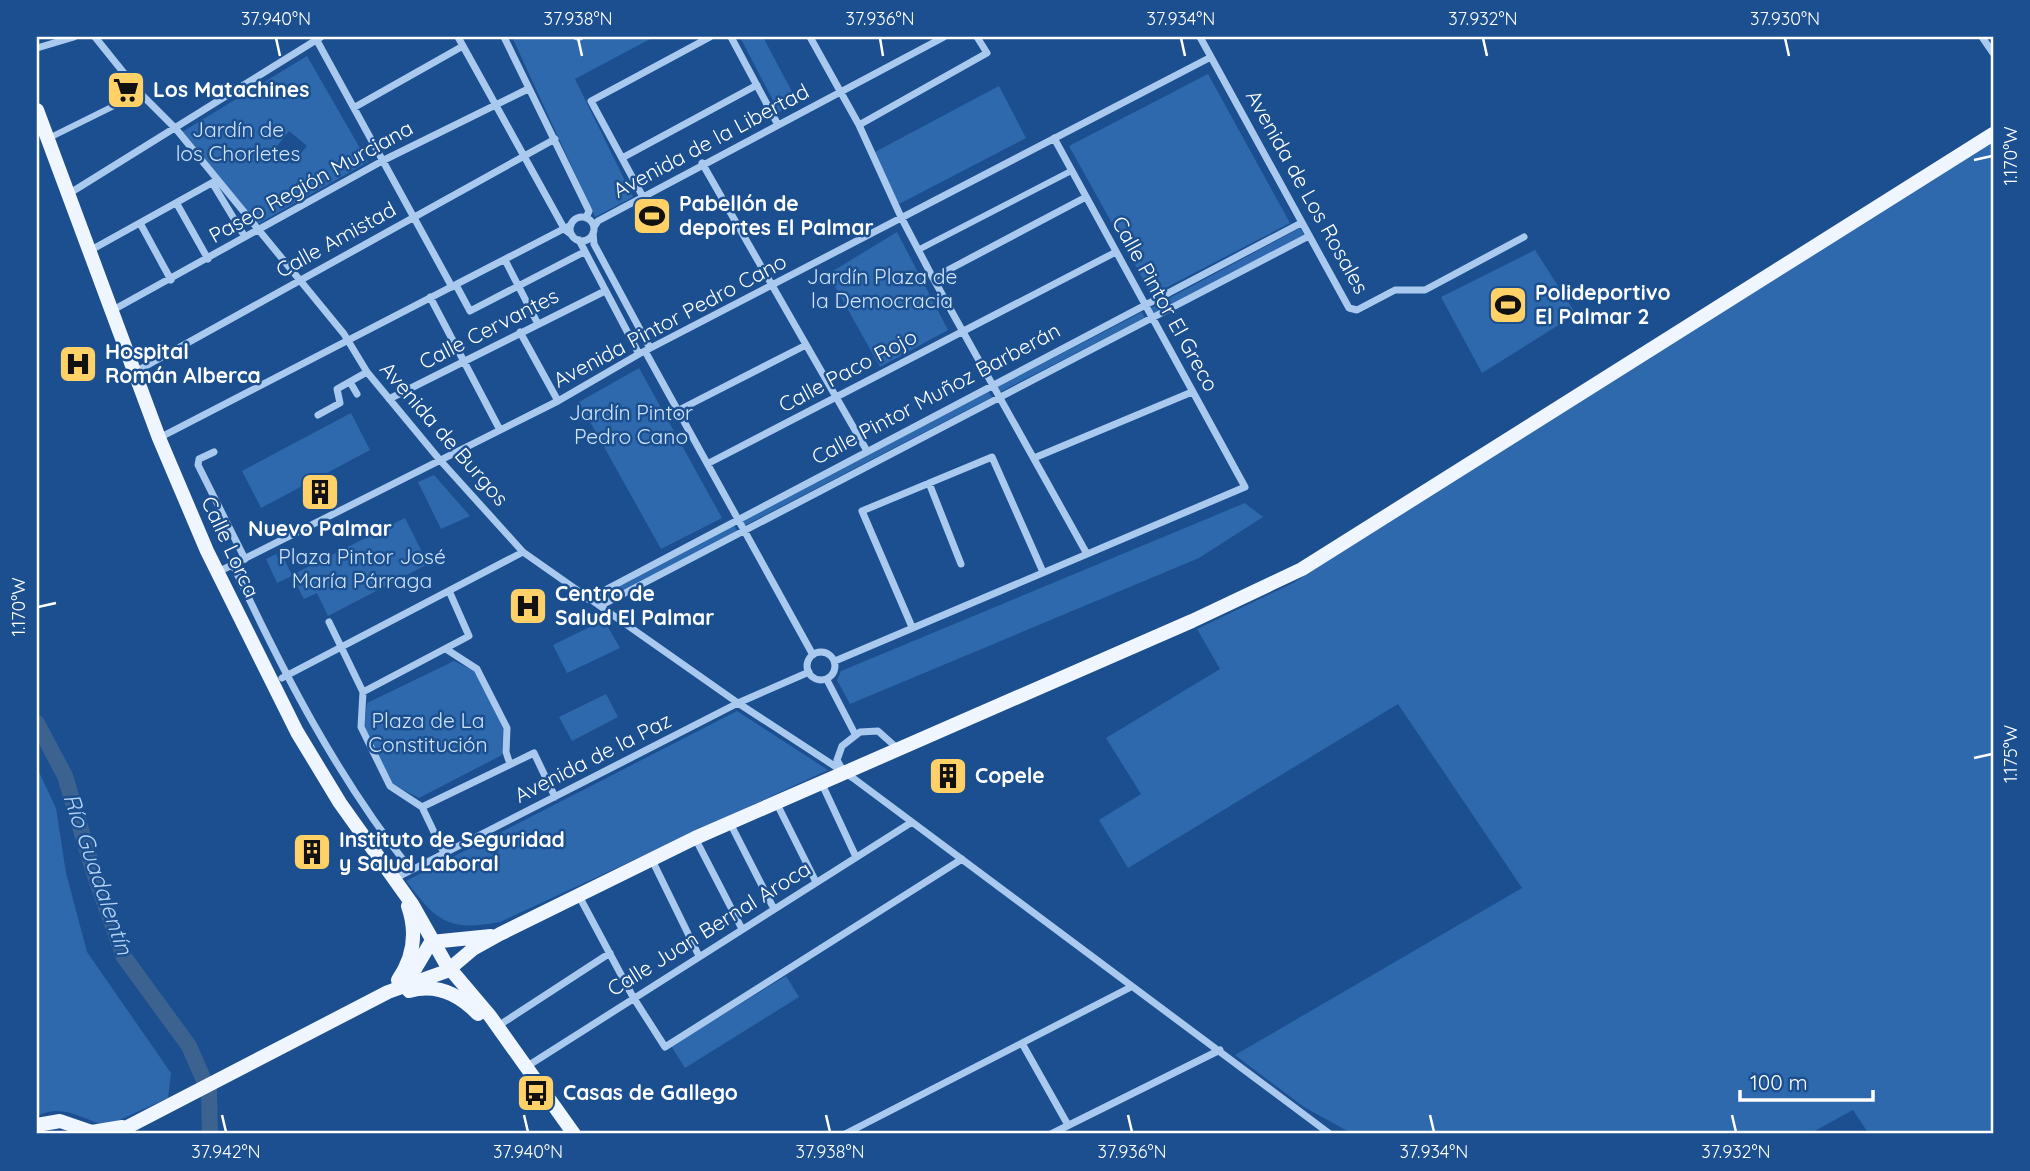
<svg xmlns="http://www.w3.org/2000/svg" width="2030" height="1171" font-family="Quicksand,sans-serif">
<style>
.green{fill:#2e69ad;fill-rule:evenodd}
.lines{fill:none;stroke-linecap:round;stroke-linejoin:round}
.river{stroke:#3c6290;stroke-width:16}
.pedestrian{stroke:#a9c9ee;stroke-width:6}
.minor{stroke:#a9c9ee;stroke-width:7}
.primary{stroke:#f0f6ff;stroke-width:14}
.ticks{fill:none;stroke:#fff;stroke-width:2.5}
.labels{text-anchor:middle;stroke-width:5;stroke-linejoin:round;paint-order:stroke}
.poi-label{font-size:21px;font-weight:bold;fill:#fff;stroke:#1b4f8f;text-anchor:start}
.park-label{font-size:21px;fill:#cfe3fa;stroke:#1b4f8f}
.street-label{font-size:21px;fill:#fff;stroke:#1b4f8f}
.water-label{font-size:23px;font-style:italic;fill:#b5d3f5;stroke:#1b4f8f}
.neatline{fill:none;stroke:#fff;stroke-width:2.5}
.ticks-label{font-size:18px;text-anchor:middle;fill:#fff}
</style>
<rect width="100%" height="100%" fill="#1b4f8f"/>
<path class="green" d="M512,37H573L575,41L584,37H654L575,79L633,197L595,217Z
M740,37H763L798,103L779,112Z
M307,56L368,162L258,224L182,132ZM289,131L307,146L292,164L274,150Z
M1208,74L1290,223L1152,295L1069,146Z
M999,86L1026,138L899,204L873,153Z
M1993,134V1134H1869L1853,1110L1809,1134H1353L1304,1107L1235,1055L1522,888L1398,704L1128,868L1099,820L1141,794L1106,738L1220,669L1197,629L1293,583Z
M1300,228L1304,235L1154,313L1151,308Z
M897,232L948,330L880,367L828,274Z
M1535,250L1576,314L1482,373L1441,297Z
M1142,312L1145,318L1000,392L997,387Z
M639,368L722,518L661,549L579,402Z
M988,391L992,397L744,526L742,521Z
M351,413L370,450L261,508L242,471Z
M434,475L470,516L441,529L418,482Z
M1245,503L1263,517L1199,558L850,704L837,680L841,671Z
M405,518L428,564L328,616L317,593L304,599L292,576L277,583L266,559L276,554L280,561L284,559L292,575Z
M734,525L737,531L600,602L594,598Z
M604,620L620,648L567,673L553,645Z
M454,661L476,672L503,729L502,755L419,798L392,784L364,726L367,703Z
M606,694L618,717L572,741L559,717Z
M737,711L828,770L500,922C447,932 437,921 406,881Z
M37,768L56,808L66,873L87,952L171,1073L168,1098L106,1126C81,1118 62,1103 37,1116Z
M786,976L799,997L685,1068L671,1046Z"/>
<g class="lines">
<path class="river" d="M37,723L65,776L93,870L124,957L189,1046L209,1092L210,1134"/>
<path class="pedestrian" d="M49,138L140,93
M918,250L1071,171"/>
<path class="minor" d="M95,37L140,93L176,129L344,334L367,372L439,459L523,552L738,703L853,778L1330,1134
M315,37L452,287
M458,37L565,230L572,235
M504,37L589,211L586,218
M577,37H580
M731,37L777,123
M810,37L859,125L901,217L933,278L1087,554
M1200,37L1349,308L1357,310L1395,290H1425L1524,237
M1982,37L1993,53
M37,48L74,37
M355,107L463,46
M859,125L987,53L977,37
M622,158L757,85
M702,163L867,451
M213,184L245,237
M70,193L321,37
M643,197L591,101L710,37
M177,204L208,259
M570 229a12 12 0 1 1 24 0a12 12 0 1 1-24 0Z
M140,223L171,280
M594,227L598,221L944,37
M593,233L594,244L650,348
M579,240L639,354
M91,250L217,180
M505,260L538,324
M933,278L1086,197
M456,285L470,311L584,252
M430,297L500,430
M113,310L384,160L528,89
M520,332L558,401
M645,351L813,655
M135,372L555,139
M350,382L357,394
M389,399L605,291
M679,410L806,345
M318,415L340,403L337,389L367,372
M159,438L571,225
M214,452L199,459L198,465L245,559
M1034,458L1192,392
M709,463L1116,252
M929,483L961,564
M233,565C283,672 337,777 411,870
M218,572L558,401L639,354L1211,57
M588,599L1301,223
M600,606L1309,236
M329,622L363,692L361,727L390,786L422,807L444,853
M912,627L862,511L992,457L1043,572
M446,649L477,669L507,728L506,752L510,764
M807 666a14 14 0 1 1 28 0a14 14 0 1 1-28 0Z
M835,661L1245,487L1054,138
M282,678L523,552
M827,680L855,734
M363,692L469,636L450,593
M841,767L837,760L842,746L860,732L878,731L897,748
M821,782L856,857
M776,802L816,882
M422,807L534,753L555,797
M730,823L774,909
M695,838L742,929
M652,860L699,956
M394,879L738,703L809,672
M579,896L633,997L665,1047L962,859
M498,1026L610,953
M1023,1045L1068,1125
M526,1067L912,822
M845,1134L1131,987
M1051,1134L1220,1050"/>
<path class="primary" d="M37,110L159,438L207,551L297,732L340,803L412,904L446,964L490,1016L574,1134
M398,980C414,957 417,932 408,906
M398,985L415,969L431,942L491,936
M409,991C436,983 459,994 478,1014
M37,1125L60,1121L92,1132L122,1127
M114,1134L388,992L447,971L473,949L500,934L695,838L1192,621L1302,569L1993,134"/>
</g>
<path class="ticks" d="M276,38L280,56M578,38L582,56M880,38L883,56M1181,38L1185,56M1483,38L1487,56M1785,38L1789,56M1974,160L1992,156M38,607L56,603M1974,758L1992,754M222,1115L226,1132M524,1115L528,1132M826,1115L830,1132M1128,1115L1132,1132M1430,1115L1434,1132M1732,1115L1736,1132"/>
<defs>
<g id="supermarket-square" transform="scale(2.0125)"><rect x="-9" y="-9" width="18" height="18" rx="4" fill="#ffd166" stroke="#1b4f8f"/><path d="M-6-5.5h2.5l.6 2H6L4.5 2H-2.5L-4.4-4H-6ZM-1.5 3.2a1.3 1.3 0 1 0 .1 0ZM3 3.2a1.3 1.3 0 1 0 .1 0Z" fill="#111"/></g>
<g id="stadium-square" transform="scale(2.0125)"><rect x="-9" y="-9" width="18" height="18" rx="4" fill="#ffd166" stroke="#1b4f8f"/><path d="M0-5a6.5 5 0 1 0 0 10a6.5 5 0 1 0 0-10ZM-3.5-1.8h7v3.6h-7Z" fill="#111"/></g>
<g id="hospital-square" transform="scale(2.0125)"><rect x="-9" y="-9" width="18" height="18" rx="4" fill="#ffd166" stroke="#1b4f8f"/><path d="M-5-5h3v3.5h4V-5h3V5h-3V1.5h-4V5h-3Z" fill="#111"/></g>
<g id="building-square" transform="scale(2.0125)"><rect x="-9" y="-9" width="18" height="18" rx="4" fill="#ffd166" stroke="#1b4f8f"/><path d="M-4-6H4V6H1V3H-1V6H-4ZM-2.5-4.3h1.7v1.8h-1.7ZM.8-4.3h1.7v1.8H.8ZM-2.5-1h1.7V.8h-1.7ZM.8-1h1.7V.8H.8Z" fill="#111"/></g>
<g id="bus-square" transform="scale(2.0125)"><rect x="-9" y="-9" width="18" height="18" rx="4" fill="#ffd166" stroke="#1b4f8f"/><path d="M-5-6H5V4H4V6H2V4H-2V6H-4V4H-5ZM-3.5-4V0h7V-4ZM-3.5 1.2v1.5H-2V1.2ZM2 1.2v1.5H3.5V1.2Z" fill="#111"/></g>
</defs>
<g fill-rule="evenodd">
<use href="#supermarket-square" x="126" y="90"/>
<use href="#stadium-square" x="652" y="216"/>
<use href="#stadium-square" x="1508" y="305"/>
<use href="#hospital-square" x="78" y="364"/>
<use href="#building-square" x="320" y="492"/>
<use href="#hospital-square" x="528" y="606"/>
<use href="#building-square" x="948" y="776"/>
<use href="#building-square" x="312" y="852"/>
<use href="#bus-square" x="536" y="1093"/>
</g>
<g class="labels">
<g class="poi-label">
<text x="153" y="97">Los Matachines</text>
<text x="679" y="211">Pabellón de<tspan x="679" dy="24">deportes El Palmar</tspan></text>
<text x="1535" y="300">Polideportivo<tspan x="1535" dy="24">El Palmar 2</tspan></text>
<text x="105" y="359">Hospital<tspan x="105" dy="24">Román Alberca</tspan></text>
<text x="320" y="536" text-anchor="middle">Nuevo Palmar</text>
<text x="555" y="601">Centro de<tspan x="555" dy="24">Salud El Palmar</tspan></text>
<text x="975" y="783">Copele</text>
<text x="339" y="847">Instituto de Seguridad<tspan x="339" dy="24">y Salud Laboral</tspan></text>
<text x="563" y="1100">Casas de Gallego</text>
</g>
<g class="park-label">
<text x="238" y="137">Jardín de<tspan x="238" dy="24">los Chorletes</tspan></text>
<text x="882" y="284">Jardín Plaza de<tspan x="882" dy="24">la Democracia</tspan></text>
<text x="631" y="420">Jardín Pintor<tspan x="631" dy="24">Pedro Cano</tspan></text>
<text x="362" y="564">Plaza Pintor José<tspan x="362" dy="24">María Párraga</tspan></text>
<text x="428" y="728">Plaza de La<tspan x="428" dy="24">Constitución</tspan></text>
</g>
<g class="street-label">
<text transform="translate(711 141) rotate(-28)" y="7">Avenida de la Libertad</text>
<text transform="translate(311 182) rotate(-29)" y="7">Paseo Región Murciana</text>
<text transform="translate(1307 192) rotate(61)" y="7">Avenida de Los Rosales</text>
<text transform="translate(336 240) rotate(-29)" y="7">Calle Amistad</text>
<text transform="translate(1165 304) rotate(61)" y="7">Calle Pintor El Greco</text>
<text transform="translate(670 321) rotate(-28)" y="7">Avenida Pintor Pedro Cano</text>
<text transform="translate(489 329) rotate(-27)" y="7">Calle Cervantes</text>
<text transform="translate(848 371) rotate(-28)" y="7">Calle Paco Rojo</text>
<text transform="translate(936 394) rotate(-28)" y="7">Calle Pintor Muñoz Barberán</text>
<text transform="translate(444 434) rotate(49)" y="7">Avenida de Burgos</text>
<text transform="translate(230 547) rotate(65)" y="7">Calle Lorca</text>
<text transform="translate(593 758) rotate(-27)" y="7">Avenida de la Paz</text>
<text transform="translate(709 929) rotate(-32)" y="7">Calle Juan Bernal Aroca</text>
</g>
<g class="water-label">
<text transform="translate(98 874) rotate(71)" y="8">Río Guadalentín</text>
</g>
</g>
<rect width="2030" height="1171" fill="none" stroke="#1b4f8f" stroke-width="77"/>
<path d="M1740 1090v10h133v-10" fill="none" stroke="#ffffff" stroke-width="3.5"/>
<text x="1750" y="1090" font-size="21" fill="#ffffff" stroke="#1b4f8f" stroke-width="5" paint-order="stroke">100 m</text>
<rect x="38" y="38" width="1954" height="1094" class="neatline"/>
<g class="ticks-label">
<text x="276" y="25">37.940°N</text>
<text x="578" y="25">37.938°N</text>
<text x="880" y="25">37.936°N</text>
<text x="1181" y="25">37.934°N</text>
<text x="1483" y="25">37.932°N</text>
<text x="1785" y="25">37.930°N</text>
<text transform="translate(2011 156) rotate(-90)" y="6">1.170°W</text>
<text transform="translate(19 607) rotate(-90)" y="6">1.170°W</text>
<text transform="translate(2011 754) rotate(-90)" y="6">1.175°W</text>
<text x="226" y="1158">37.942°N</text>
<text x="528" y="1158">37.940°N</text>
<text x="830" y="1158">37.938°N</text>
<text x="1132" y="1158">37.936°N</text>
<text x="1434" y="1158">37.934°N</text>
<text x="1736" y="1158">37.932°N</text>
</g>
</svg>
